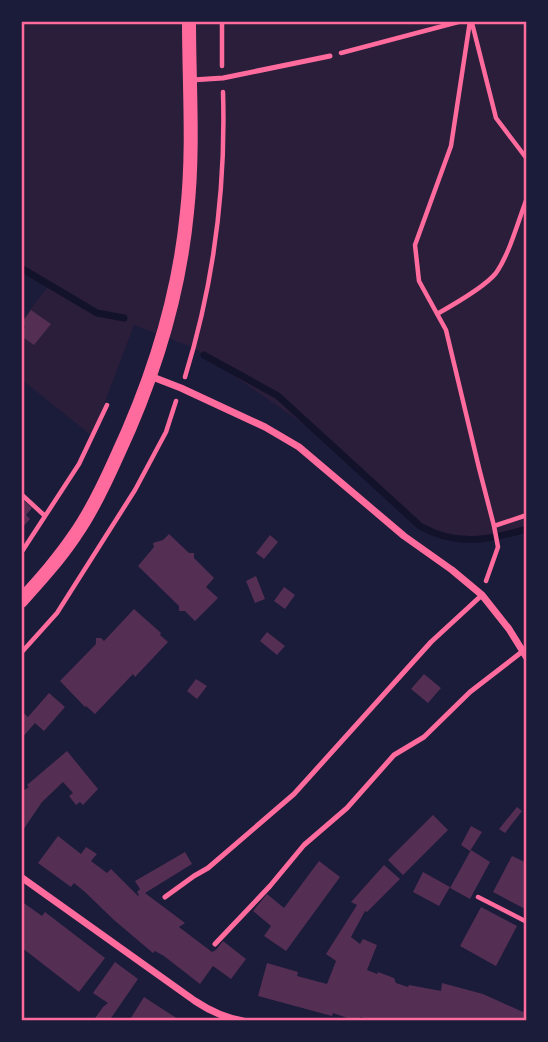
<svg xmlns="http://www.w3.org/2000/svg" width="548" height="1042" font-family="Karla,sans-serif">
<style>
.green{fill:#2a1e3b}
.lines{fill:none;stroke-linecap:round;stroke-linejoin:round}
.stream{stroke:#12122b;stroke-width:7}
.building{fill:#542f53}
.path{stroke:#ff6b9d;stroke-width:4.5}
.service{stroke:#ff6b9d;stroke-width:5}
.minor{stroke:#ff6b9d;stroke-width:7}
.secondary{stroke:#ff6b9d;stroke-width:14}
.neatline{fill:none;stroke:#ff6b9d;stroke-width:2.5}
</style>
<rect width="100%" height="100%" fill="#1b1b3a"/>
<path class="green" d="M21,21H527V527C489,537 457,547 420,524L359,469L319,435L194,348L134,325L92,436L21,379V322L48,286L85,307L67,293L21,267Z"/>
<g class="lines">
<path class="stream" d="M21,268L97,313L124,318
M204,355L278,396L420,526C457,547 488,540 527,529"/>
</g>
<path class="building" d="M31,310L51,324L34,345L21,336L25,327L21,324Z
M21,498L32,508L26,515L30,519L21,529Z
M169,534L189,553H194V558L214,578L206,587L218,598L195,621L185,611H179V606L138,566L154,547L153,543L163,540Z
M270,535L278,542L264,559L256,553Z
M256,576L265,599L255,603L246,581Z
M284,587L295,595L285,609L274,601Z
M134,609L161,633L160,635L168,642L135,677L133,674L95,714L86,706L85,707L60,681L96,644V638H101L104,641Z
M267,632L285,646L277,655L260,641Z
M424,674L441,688L428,703L411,689Z
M196,679L207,686L197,699L187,691Z
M49,693L65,707L44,731L35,723L21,739V711L28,717Z
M67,751L98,789L83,805L80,802L76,805L69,796L73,793L63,782L42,802L21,833V792L29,787L27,785Z
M517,807L522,811L505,833L499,829Z
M433,815L448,830L403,875L388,860Z
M471,826L482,832L470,851L461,845Z
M58,836L81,854L86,847L97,854L91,861L107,873L111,869L138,896L139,895L137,892L140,889L135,881L185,852L192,864L145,893L185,923L179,927L212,952L216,950L223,941L246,959L231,979L213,966L200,984L164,956L155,951L153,953L114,920L85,892L74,883L71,887L38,863Z
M471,850L490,862L470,899L450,888Z
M512,856L527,863V910L493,892Z
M319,861L340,877L286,951L264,936L271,926L253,911L267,894L284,908Z
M384,865L400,879L367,912L365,911L351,937L360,944L363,939L377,945L367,970L377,974L378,972L394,978L396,983L408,987L409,985L441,991L442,983L483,994L523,1012L527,1004V1021H372L360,1017L359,1021H356L333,1013L332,1016L258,996L267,963L298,972L297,976L327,984L336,961L326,954L357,905L351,902Z
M423,872L450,887L439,906L413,892Z
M21,901L42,916L45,912L105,958L79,992L21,947Z
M481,907L517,926L496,966L460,946Z
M115,962L138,979L109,1021H93L103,1007L108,1003L93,993Z
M144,997L181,1021H129Z"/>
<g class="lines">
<path class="path" d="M222,21V66
M470,21L451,146L415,245L419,281L446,330L479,468L494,526L498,547L486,581
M472,23L496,118L527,159
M341,53L462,21
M437,314C453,305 485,287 496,273C510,253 518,221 527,198
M185,377C214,283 226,189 223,92
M21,494L45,516
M494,526L527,515
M21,553L79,464L107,405
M21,653L57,613L135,490L166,432L176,401
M478,897L527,922"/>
<path class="service" d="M192,80L223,78L330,56
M165,897L194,876L208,868L294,794L431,642L482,595
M215,944L270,886L304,845L347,808L394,755L424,737L470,692L523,651"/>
<path class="minor" d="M150,376L181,388L265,427L299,447L404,536L452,570L482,595L509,629L527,658
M21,877L195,1001C210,1011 225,1018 243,1021"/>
<path class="secondary" d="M21,601C40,580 59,559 75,535C92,511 105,483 117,456C153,379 179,296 187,212C194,149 189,85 189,21"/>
</g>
<rect width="548" height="1042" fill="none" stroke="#1b1b3a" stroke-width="46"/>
<rect x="23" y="23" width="502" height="996" class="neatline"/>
</svg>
